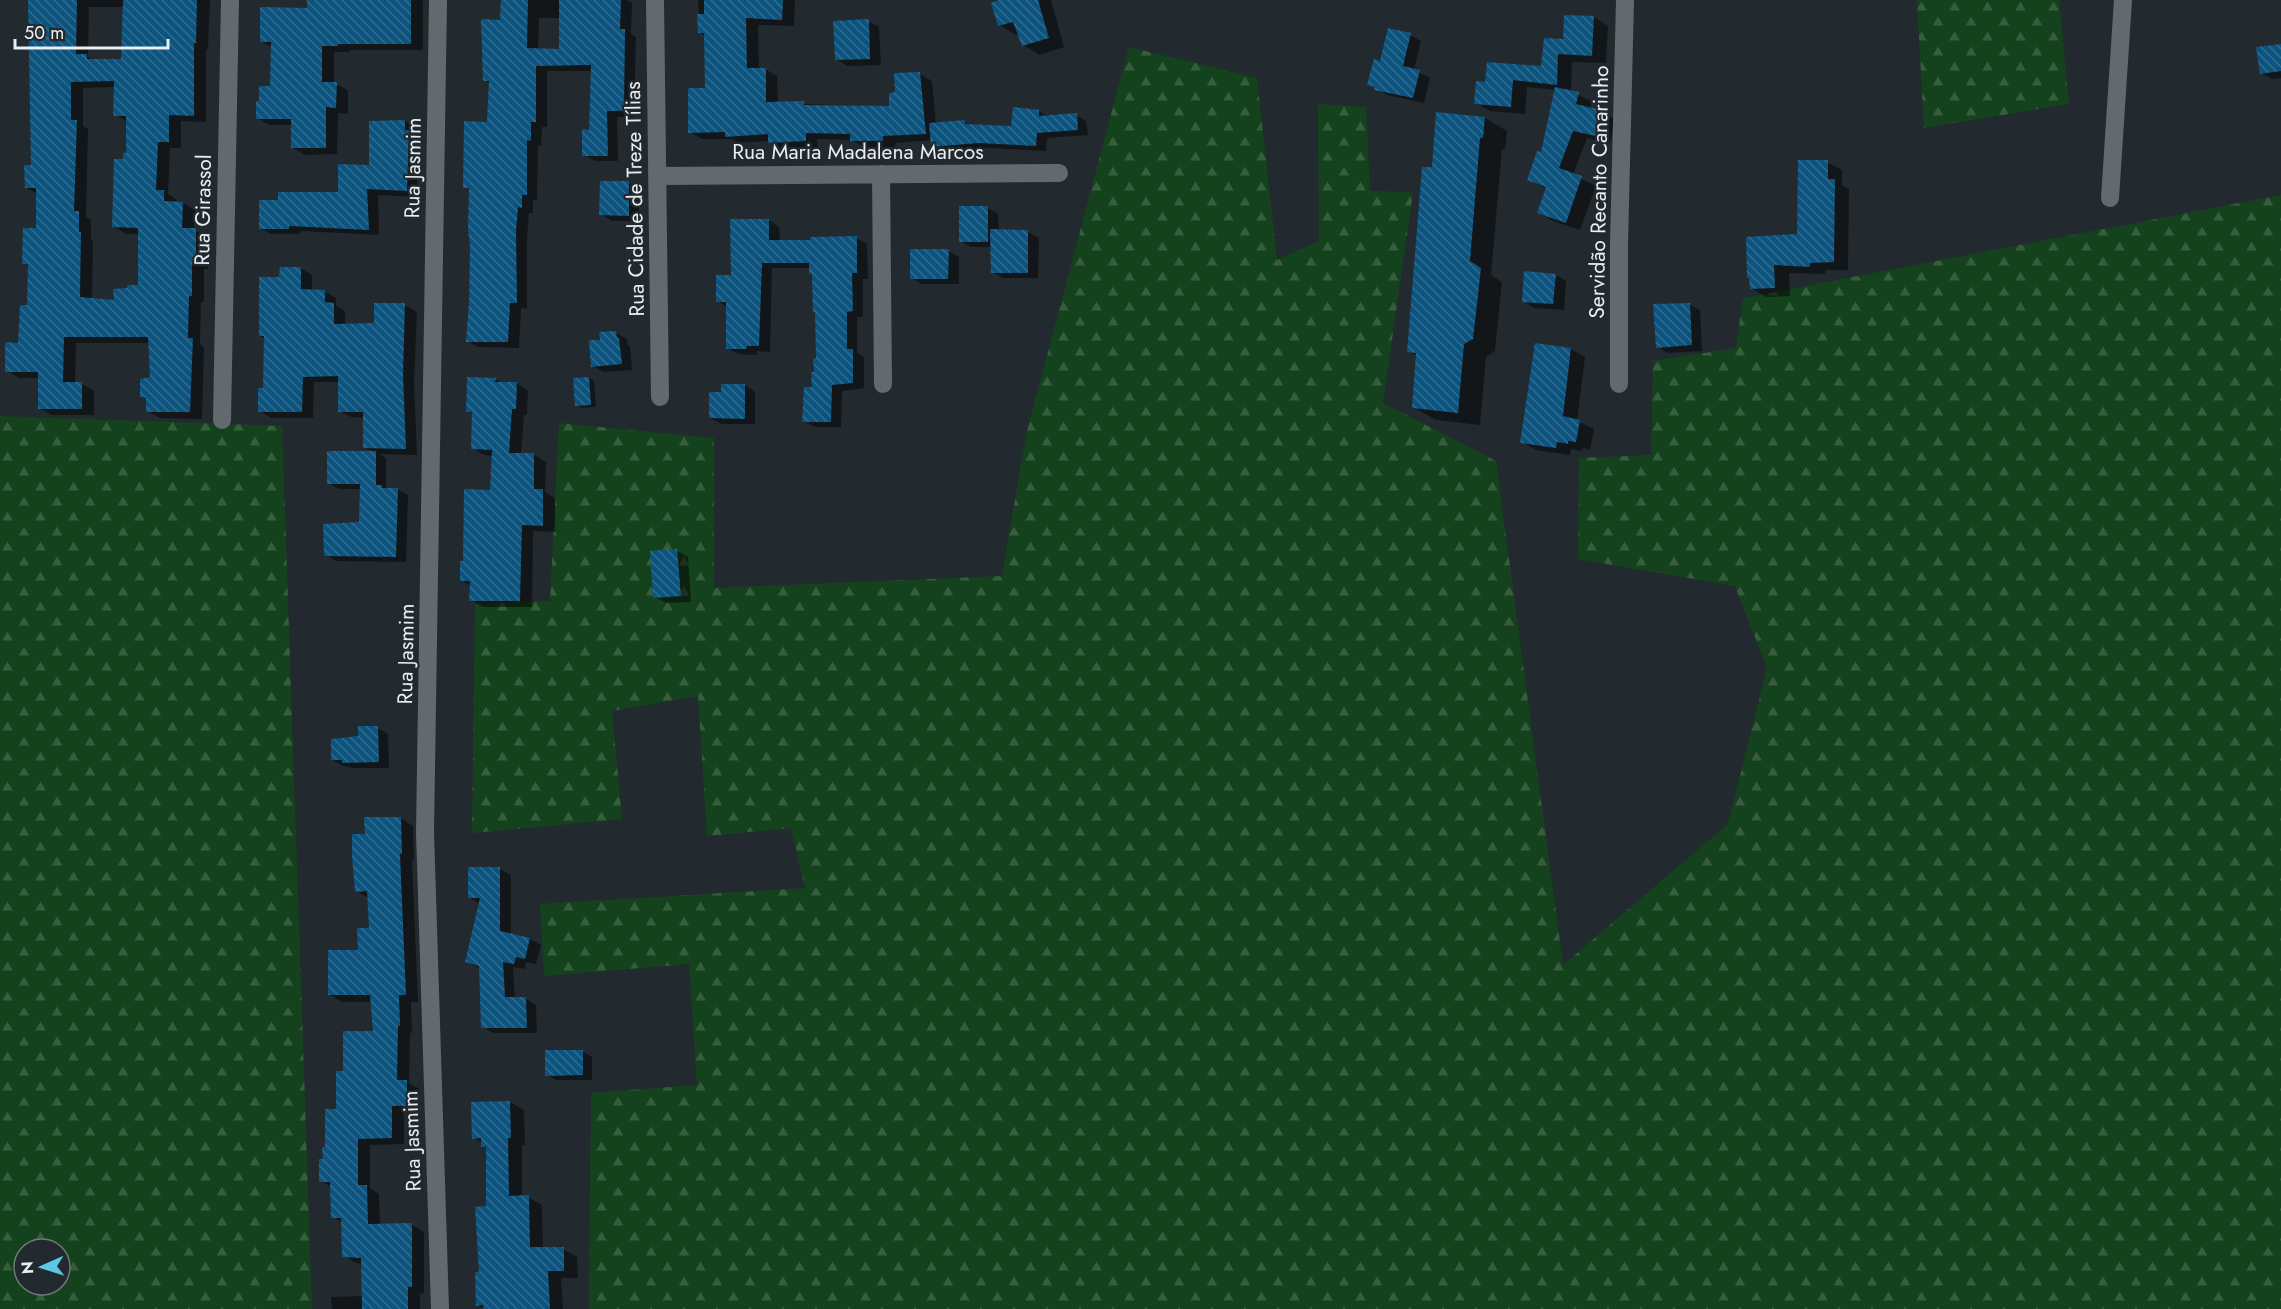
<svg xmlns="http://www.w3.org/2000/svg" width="2281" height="1309" font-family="Jost,sans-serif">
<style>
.forest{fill:url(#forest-firs);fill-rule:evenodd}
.shadow{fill:#0007;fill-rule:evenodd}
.building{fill:url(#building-back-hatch);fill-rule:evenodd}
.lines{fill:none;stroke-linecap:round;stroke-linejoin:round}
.minor{stroke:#626a70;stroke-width:18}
.labels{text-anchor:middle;stroke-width:4.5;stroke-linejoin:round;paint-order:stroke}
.street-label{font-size:21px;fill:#eaeef2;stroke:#232a2f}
</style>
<defs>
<pattern id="forest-firs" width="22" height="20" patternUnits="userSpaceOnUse" patternTransform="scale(1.5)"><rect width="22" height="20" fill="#14421c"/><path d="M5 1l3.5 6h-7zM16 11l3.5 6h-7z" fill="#365e3d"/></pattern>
<pattern id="building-back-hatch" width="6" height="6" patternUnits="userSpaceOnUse" patternTransform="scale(1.5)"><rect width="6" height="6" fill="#0c537e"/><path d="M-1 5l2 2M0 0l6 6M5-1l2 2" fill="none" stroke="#306c91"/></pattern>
</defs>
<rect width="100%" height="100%" fill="#232a2f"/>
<path class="forest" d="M1917,0H2059L2069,104L1924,128Z
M1129,47L1257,78L1277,260L1319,241L1318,104L1366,107L1370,191L1413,192L1383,403L1496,461L1563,965L1728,824L1767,668L1735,586L1578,559L1579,458L1651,455L1653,361L1736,348L1743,298L2281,195V1309H589L591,1093L697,1085L689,964L544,976L540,904L805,888L791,828L707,836L698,696L612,711L622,819L472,833L475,604L550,601L559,423L714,438V588L1002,576L1026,435Z
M0,416L282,426L312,1309H0ZM24,1249H60V1285H24Z"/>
<path class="shadow" d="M27,0H210L208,49H206V122L181,121V148H170L168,194L176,199V203H183L195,210L194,230L208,237V269H204V302H201L200,344L204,347L202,419L160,418L147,411L148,400L141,397L152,378L150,343H76L75,384H82L94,391V415H52L39,408L40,378H19L7,371L20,344L28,307L30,266L24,263L37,230L38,194L26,188L33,166L29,4ZM89,7H125L123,60L95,61L88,57ZM115,87L116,115L128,122L127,155L124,161L114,226L126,234H140L139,286L115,302L92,300L93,241L91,239V220L86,217L88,129L83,126V88Z
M308,0H423V50H350V52H334V83L348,90V114L338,113L337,154L305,155L293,148V125H270L257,118L260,102L271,88L273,48L261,41L308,9Z
M502,0H626L632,3L631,34L636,37L634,117H617L618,161H595L584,155L590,131L592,71H547V127H542L541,146H538L537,200H533V213H529L527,238V309L521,308L519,348L478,347L467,341L472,246L470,190L465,187L489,123L491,84L484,80L502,21ZM539,18H561V50H538Z
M698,0H795L794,26L758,25L759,69H765L777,76L778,103L891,107L897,94L920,74L932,81L936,124L965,122L971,125L1012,127L1039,111L1049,117L1076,115L1086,121L1088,135L1047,138L1046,151L990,148L943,152L932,146V140L895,143V147H864L851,140L817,139L818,148L782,149L769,141L739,143L732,139H702L690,132L706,89L705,36L700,32Z
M1004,0H1051L1064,47L1040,55L1023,45L1019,34L1016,35L999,25Z
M1594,17L1608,26L1606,63L1572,62L1571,92L1592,101L1590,109L1601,111L1615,119L1610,143L1587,138L1573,175L1596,186L1580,230L1553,221L1539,213L1547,189L1528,179L1542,154L1556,90L1527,87L1525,114L1490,111L1476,103L1487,84L1542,67L1564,40Z
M868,21L879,27L881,65L847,66L836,59Z
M1410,35L1421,41L1414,70L1430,78L1424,103L1387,95L1369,84L1381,62Z
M2281,45V78L2272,79L2261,73Z
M1485,118L1507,131L1505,150L1502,149L1491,275L1502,282L1495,351L1486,357L1480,425L1436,420L1413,407L1418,356L1409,351L1433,168Z
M405,121L415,128L416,136L419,138L417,197L378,195L379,235L300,231V234H271L260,228L280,202L339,194L371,166Z
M1827,162L1842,170V185L1849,189L1848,270H1825V274L1789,273L1790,296L1766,297L1751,288L1799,236Z
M628,182L639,189V221H612L601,214Z
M988,208L998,214L999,231L1028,232L1039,238L1038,278H1003L992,272V247H971L960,241Z
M769,220L779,227L780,241L856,238L867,244L868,279H863V317H857V353L864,357V388L842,391L841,427H815L804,421L813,389L817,359L814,275L811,273V268H772L770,352L757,351V355L738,354L727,348V307L718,301Z
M948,251L959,257V284H922L912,278Z
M301,268L312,275V291H324L336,298V306L345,311V326L375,324L376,304L405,305L417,312L414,382L417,455L379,454L386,458V489H397L408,495L406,562L336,561L326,555L361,524V489H339L328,483L373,452L364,447V418L351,417L340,411L339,382H314L313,418H271L260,411L264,389L266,339L260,336L281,279Z
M1556,275L1566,281L1564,310L1534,308L1523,301Z
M1689,304L1700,310L1702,351L1668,353L1657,347Z
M616,333L627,339V344L630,346L632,370L603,372L593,366L601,341Z
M1537,345L1571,349L1585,357L1577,421L1594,429L1590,450L1583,448L1582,451L1571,449L1570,455L1536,450L1522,442Z
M589,378L594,381L596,407L582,408L577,406Z
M495,379L502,383H516L528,390L527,415H524L521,454L534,455L546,462L545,492L555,498V532L533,531L532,607H483L471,600V586L461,580L464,562L492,491L493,456L484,455L472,448L473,414L468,411Z
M745,385L755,392V424H721L710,418L723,394Z
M677,551L688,557L691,602L666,603L655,597Z
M378,728L388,734L389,768H354L343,766L333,760L360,737Z
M401,818L413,826L414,860H412L418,1002H411L412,1033H410L409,1083L419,1089V1113L404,1112V1144L370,1145V1188L379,1194L380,1225H412L424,1232V1293L420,1294V1309H332L331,1297L363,1296V1264L356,1263L344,1256L343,1223L333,1217L332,1187L321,1181L345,1073L375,1033L372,1002H342L330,995L359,951L371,929L369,898L356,891L366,835Z
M469,869H500L511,875V935L530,939L541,945L536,964L526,962L525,969L513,967L515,999H526L536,1005L537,1033H494L483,1027L481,969L467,962L480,904L469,897Z
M582,1051L592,1057V1080H556L547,1075Z
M510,1102L524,1110L525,1145H522V1197H528L542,1205L543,1249H563L577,1257L578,1278H561L563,1309H484L477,1305L487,1208L488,1149L483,1147V1143L473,1138Z"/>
<path class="building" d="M28,0H77L76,54H87V59H121L123,0H197L196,43H194V116L169,115V142H158L156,190H164V201L183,202L182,228H196V263H192V296H189L188,338H193L190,412H146V398L140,397V379L150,377L148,337H64L63,382H82V409H38V372H5V342L18,343L20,305H27L28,264H22L23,228H36V188H25L24,165H31ZM114,81L113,113L114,116H126V153H123V159H114L112,227L138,228V285H127V288L113,289L114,300L80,297L81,232H79V211H74L77,120H71V82Z
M307,0H411V44H338V46H322V82H337L336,108L326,107V148H291V119H256V101H259V86H270L271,42H260V7L307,8Z
M501,0H528L527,48L559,49V0H621L620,29H625L624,111H607L608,156H582V129L589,130L591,65L536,66V122H531V141L527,140V195H522V208L518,207L516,231L517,303H510L508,342H466L469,301L470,246L468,229L469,188H463L464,121L487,122L489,81H483L481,19L500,20Z
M704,0H783L782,20L746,18L747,68H766V102L804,101V105L889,106V93L895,92L894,73L920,72L926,134L883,136V141H850V134L806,133V141L768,143V134L725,137V132L688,133V88H705L704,33H698L697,14H704Z
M999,0H1038L1049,38L1022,46L1013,22L998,26L991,3Z
M1564,15L1594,16L1592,56L1558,54L1557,85L1513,80L1511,107L1474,104L1476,81L1485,82L1487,62L1541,66L1544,38L1563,39Z
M869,19L870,59L835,60L833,21Z
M1388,28L1411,33L1403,66L1420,70L1413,98L1374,90L1375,87L1367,85L1374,59L1380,61Z
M2281,44V71L2260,74L2256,47Z
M1555,87L1579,92L1576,104L1601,110L1596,136L1573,131L1559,168L1582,176L1566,223L1537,213L1546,187L1527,180L1537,151L1541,152Z
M1013,107L1039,110V116L1077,113L1078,130L1037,133L1036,146L979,143L931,147L929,123L965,120V124L1011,126Z
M1436,112L1485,117L1483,138H1480L1470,261L1481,268L1473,339L1464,344L1458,413L1412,408L1416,353L1407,352L1422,167H1432Z
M405,120V130H409L407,191L367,189L369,230L289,226V229H259V200H278V192H338V164L369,165V121Z
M1798,160H1828V179H1835L1834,262L1810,263V267L1774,265L1775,288L1750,289L1749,278H1747L1746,237L1797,234Z
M600,181H629V216L599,215Z
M959,206H988V242H959Z
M730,219H769V240H810V237L857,236V273H852L853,311L847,312V349H853V383L832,385L831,422H802L804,387H812L811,372H814L813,358H816L815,312H813L812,274H809V263H762L759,346H747L746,349H726V302H716V275H731Z
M990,229L1028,230V273H991Z
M910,249H949L948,279H910Z
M280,267H301V289L325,290V302L334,303V324L374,323V303H405L403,375L406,449L363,448V412H338V376L303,377L302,412H258V388H263L264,336H259V277H279Z
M1524,271L1556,274L1553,304L1522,302Z
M1690,303L1692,345L1656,348L1653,304Z
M616,331L617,338H619L622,364L591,367L589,340H600L599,332Z
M1535,343L1571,348L1563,416L1580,420L1576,442L1568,441V444L1557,442L1556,448L1520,443Z
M467,377L496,378L495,382H517L516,409H512L509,453H534V489H543V526L522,525L520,601H469L470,581H460V561H463L464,489L490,490L492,450L471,449L472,412H466Z
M589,377L591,405L575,406L573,378Z
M721,384H745V419L709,418V392H721Z
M327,451H376V485H382V488H398L396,557L324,556L323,524L359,522L360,484H327Z
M677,549L681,596L653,598L650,551Z
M358,726H378L379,762L342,763V760H331V739L358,736Z
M364,817H401L402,854H400L406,995H399L400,1026H398L397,1080H407V1106H392V1138L358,1139V1185H367L368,1224L412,1223V1287H408V1309H362L361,1258L342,1257L341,1218H331L330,1182H319V1159H323L322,1147H325V1109H336V1071H343V1031H373L370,995H328V950H358L357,928H369L367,891L355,892L352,856V834H365Z
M468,867H500V931L530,938L525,959L516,957L514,964L503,962L505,997H526L527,1028H481L479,966L465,962L480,898H468Z
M545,1050H583V1075L545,1076Z
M510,1101L511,1138H508L509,1196L529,1195L530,1247H564V1271H548L550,1309H483V1305L476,1306L475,1272H479L475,1207L486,1206V1147H481V1138L472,1139L471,1102Z"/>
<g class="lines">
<path class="minor" d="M438,0L425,832L440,1309
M655,0L660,397
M881,174L883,384
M657,176L1059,173
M2110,198L2123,0
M1619,384V244L1625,0
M222,420L230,0"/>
</g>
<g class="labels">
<g class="street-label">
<text x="858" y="159">Rua Maria Madalena Marcos</text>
<text transform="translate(413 168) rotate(-89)" y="7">Rua Jasmim</text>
<text transform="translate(1599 192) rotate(-89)" y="7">Servidão Recanto Canarinho</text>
<text transform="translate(635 199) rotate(-91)" y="7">Rua Cidade de Treze Tílias</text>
<text transform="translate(203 210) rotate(-89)" y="7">Rua Girassol</text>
<text transform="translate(406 654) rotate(-89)" y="7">Rua Jasmim</text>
<text transform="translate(412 1141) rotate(-92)" y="7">Rua Jasmim</text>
</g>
</g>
<g transform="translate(42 1267) rotate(267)"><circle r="28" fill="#232a2f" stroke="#73787d" stroke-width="1.5"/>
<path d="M0-4.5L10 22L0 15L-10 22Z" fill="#5cc7e7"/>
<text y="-9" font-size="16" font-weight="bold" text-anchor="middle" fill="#eaeef2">N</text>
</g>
<path d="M15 39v9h153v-9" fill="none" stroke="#eaeef2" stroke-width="3"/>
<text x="24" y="39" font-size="18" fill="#eaeef2" stroke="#232a2f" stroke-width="4.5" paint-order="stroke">50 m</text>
</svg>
